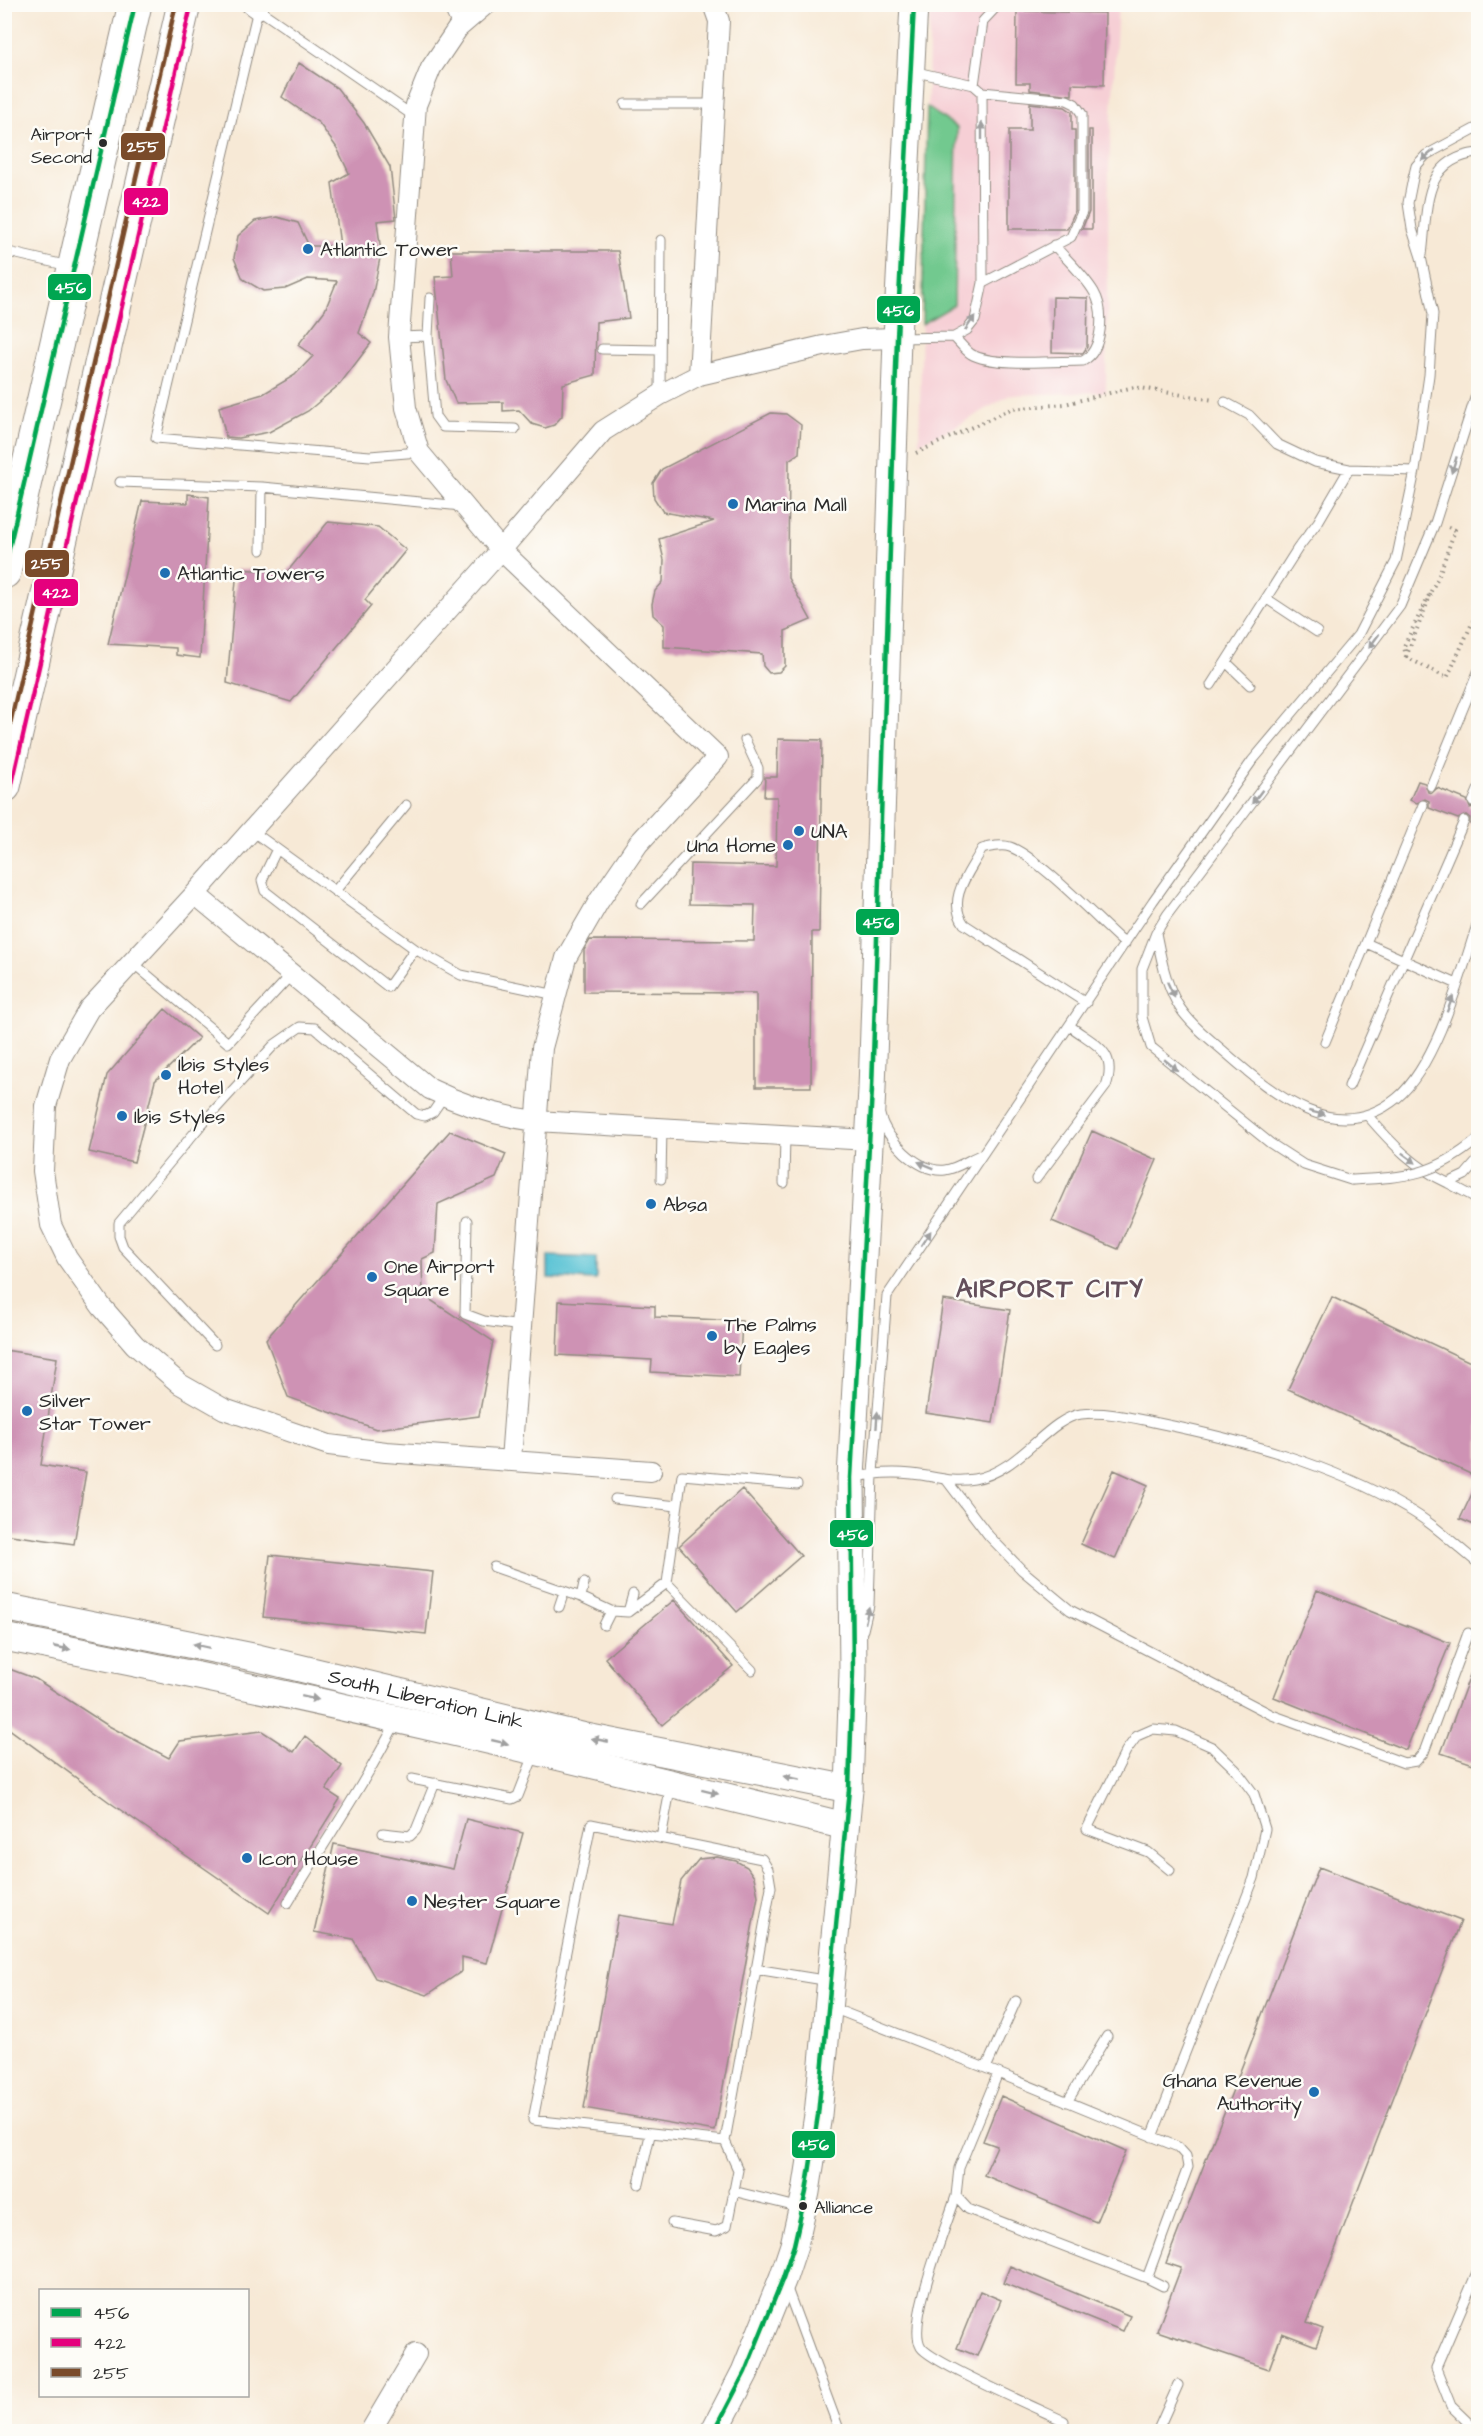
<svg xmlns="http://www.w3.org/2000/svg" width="1483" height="2436" font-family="'Architects Daughter',sans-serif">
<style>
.built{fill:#f6cfd5}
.green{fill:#72c98f;stroke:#4e7a5d;stroke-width:1.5}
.water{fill:#58c2d4;stroke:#427680;stroke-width:1.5}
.building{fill:#ce92b4}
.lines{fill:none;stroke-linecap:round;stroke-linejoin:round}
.lane-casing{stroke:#918a80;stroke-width:11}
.street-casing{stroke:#918a80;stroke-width:22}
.secondary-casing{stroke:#918a80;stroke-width:29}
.highway-casing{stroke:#918a80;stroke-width:35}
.path{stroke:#918a80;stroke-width:4;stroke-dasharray:1.5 4.5;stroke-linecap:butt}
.lane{stroke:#fff;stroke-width:9}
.street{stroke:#fff;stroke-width:20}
.secondary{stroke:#fff;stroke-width:27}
.highway{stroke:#fff;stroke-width:33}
.lane-bridge-casing{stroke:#918a80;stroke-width:11;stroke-linecap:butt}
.lane-bridge{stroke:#fff;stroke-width:9}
.bus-1-casing{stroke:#fdfcf7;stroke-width:9}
.bus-2-casing{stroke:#fdfcf7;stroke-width:9}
.bus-3-casing{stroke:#fdfcf7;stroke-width:9}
.bus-1{stroke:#00a651;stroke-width:4.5}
.bus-2{stroke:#e5007d;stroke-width:4.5}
.bus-3{stroke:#7a4b2a;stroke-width:4.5}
.oneway{fill:#a0a0a0}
.bus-dot{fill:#2b2b2b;stroke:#fdfcf7;stroke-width:2}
.poi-dot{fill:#1f6fb2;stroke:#fdfcf7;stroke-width:2}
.labels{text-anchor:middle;stroke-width:5;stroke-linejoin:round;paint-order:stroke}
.bus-label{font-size:18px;fill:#2b2b2b;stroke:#fdfcf7;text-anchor:end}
.poi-label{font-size:20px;fill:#2b2b2b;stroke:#fdfcf7;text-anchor:start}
.street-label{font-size:20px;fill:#2b2b2b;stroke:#fdfcf7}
.district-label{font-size:26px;font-weight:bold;letter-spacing:1.5px;fill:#644f5b;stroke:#fdfcf7}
.line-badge{stroke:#fdfcf7;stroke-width:2}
.badge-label{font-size:16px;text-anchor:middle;font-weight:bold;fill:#fff}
</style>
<rect width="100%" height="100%" fill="#fdfcf7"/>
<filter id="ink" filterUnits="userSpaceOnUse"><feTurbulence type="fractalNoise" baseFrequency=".0167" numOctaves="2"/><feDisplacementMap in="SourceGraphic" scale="12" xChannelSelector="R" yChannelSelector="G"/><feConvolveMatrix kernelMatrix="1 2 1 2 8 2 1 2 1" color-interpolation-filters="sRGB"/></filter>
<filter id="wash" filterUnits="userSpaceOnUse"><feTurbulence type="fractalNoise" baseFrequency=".008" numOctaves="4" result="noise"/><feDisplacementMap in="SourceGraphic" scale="24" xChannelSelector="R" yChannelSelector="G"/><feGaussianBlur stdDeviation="1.35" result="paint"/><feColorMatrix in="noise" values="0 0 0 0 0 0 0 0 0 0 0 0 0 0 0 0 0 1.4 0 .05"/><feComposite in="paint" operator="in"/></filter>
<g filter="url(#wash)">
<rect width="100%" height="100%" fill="#f7e9d6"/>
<path class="built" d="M930,5H1118L1109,166L1106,392L1010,395L959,425L919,443Z"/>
<path class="green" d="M927,107L957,128L954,305L922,324Z"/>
<path class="water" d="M548,1256L596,1258V1280L548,1278Z"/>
<g id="blocks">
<path class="building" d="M1017,11L1105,13L1104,85L1072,84V95L1030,90V83H1016Z
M299,63L337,88L364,123L390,167L396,219L377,221L381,253L373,293L359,333L371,343L340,384L308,411L269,432L238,438L226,437L219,407L263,394L295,375L313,356L298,345L325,310L337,281L308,279L285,289L263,291L243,279L234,258L238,236L255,221L277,217L298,223L309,246H340L332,183L349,173L337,148L319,123L282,97Z
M1030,103L1065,107L1072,112V130H1075V211L1067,229H1009V130H1030Z
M1089,130H1092V229H1082L1089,212Z
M451,251H618L629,318L596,322L595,375L563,384L562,416L554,425L545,428L532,424L519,410L503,411V402L456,403L446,380L435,277L453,276Z
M1053,297L1088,298L1087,347L1083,353L1052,352Z
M771,413L786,414L801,425L799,453L789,460L788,578L811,620L785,631V666L779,672L769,673L763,666L762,654L664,647V625L653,615L652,604L655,591L663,582L664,560L659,539L714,521L663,512L654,498L653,483L662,469Z
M188,494L209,497L200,658L176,655V648L108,644L142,501L188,503Z
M328,522L378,527L406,550L365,600L371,606L291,702L227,683L237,569L287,572Z
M778,739L822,740L819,932H812L811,1087H756V993L584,992V950L590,940L754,941L755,905L689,904L690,864L776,866L777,797H764L765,777H777Z
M1418,781L1425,783L1428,792L1432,793L1437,788L1467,800L1470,808L1479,806V827L1470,824V818L1466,815L1458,819L1429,808V801L1425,799L1417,803L1410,800Z
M165,1009L199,1038L155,1081L134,1162L89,1152L107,1075Z
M450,1131L506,1154L496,1178L438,1204L435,1253L422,1259L423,1295L493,1341L479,1416L376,1429L288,1397L266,1339Z
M1092,1131L1157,1160L1118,1249L1052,1221Z
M1332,1297L1479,1366V1478L1288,1389Z
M943,1300L1010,1310L993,1423L926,1413Z
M559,1301L655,1306V1317L742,1321L739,1377L651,1372L652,1360L557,1355Z
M4,1350L57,1358L41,1465L86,1472L74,1544L4,1534Z
M1114,1470L1148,1485L1115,1559L1081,1544Z
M1479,1479V1527L1460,1519Z
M742,1489L801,1556L737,1612L679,1546Z
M270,1555L433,1572L426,1634L263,1617Z
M1317,1590L1450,1643L1406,1750L1274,1697Z
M674,1600L733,1666L662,1725L605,1658Z
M1477,1656H1479V1766L1441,1753Z
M4,1667L36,1679L107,1725L169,1758L180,1741L262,1731L294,1752L305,1736L342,1766L326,1790L340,1799L269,1913L112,1804L4,1725Z
M466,1819L523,1833L487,1963L462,1957V1971L427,1995L375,1978L353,1939L314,1932L334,1844L453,1869Z
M717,1857L736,1861L747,1867L754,1877L758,1896L715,2131L584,2108L618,1915L672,1924L681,1881L699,1859Z
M1319,1867L1461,1921L1307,2323L1323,2329L1316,2346L1282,2333L1269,2369L1157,2331L1181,2268L1166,2263Z
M1001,2096L1126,2151L1096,2222L984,2175L997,2146L983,2141Z
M1010,2266L1130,2316L1123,2331L1003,2283Z
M980,2291L1001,2300L977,2356L957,2348Z"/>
</g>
</g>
<g filter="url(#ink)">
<use href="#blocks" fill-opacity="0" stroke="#918a80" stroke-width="1.5"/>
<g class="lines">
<g class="lane-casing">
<path id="lane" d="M451,4V13L458,28
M974,85L983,21L999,4
M982,92L1067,100L1075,104L1082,114V212L1071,237L983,283
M625,104H715
M415,117L258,9L156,438L370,456L419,452
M4,251L69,266
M1422,255C1428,210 1421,159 1478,153
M430,298L428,336L435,416L443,427L515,429
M399,337L428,336
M954,337C959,342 965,350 971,354C992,367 1057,361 1083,361C1103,350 1105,311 1094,292C1084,275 1067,260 1054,245
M899,338L954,337L967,330L975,320L983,283L982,92L974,85L912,71
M602,349L660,350
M660,395L661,240
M1225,402L1249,415L1277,444L1315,462L1349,469L1415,471
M120,482L262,487L462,506
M261,550L262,487
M1267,599L1317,632
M1226,662L1250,685
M1211,685L1298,548L1318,522L1349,469
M1431,786L1478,672
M1473,802L1478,790
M252,831L415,949L461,975L556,995
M277,849L262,880L265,891L388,987L415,949
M335,891L406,805
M641,904L758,778V768L745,740
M1156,933C1161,958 1165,981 1177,1003C1188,1023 1210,1039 1227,1054C1275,1096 1337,1147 1397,1098C1437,1065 1462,970 1478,922
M1366,943L1457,984
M132,962L228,1043L292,974
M1086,1003L964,924C946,899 969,873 982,849C990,847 1001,844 1010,847C1037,856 1100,922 1125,944
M1325,1042L1423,805
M1349,1086L1464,821
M880,1115C886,1139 918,1173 945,1170C956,1169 970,1159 980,1155
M1368,1116C1392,1144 1415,1168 1448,1183L1465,1175L1478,1160
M661,1179L662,1128
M1036,1179L1106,1086C1118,1051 1095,1045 1070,1026
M1351,1180L1304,1165L1270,1143L1151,1047L1142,1017V969L1156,933L1167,915L1400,606L1435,523L1478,389
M784,1183L785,1135
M1448,1183L1478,1199
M467,1221L465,1314L484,1321L521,1326
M215,1345L123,1247L119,1236V1223L201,1125L274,1045L300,1027L315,1028L416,1114L425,1116L433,1112L444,1096
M853,1478C873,1473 891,1472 912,1474C935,1476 950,1483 974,1479C1019,1472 1047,1419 1081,1414C1107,1411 1133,1418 1158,1423C1242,1440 1331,1464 1406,1508C1432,1522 1455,1545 1478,1563
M948,1482L989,1536L1022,1570L1070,1610L1272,1715L1404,1763L1416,1761L1424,1752L1468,1633
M615,1499L677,1506
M494,1567L581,1597L611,1611L628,1612L667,1583L752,1670
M667,1583L682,1475L797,1485
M581,1597L584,1583
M559,1607L564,1592
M628,1612L633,1594
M604,1625L611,1611
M863,1630L869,1605L873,1473L887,1296L1153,901L1252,761L1358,635L1396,561L1415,471L1429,375L1433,314L1421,257L1412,229L1408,203L1413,178L1416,166L1426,155L1478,127
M412,1779L512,1799L518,1796L534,1755
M383,1833L410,1836L416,1830L435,1783
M661,1838L671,1785
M288,1903C324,1843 364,1785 396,1722
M755,1969L830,1981
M830,2007L998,2073L959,2168L956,2196L968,2209L1147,2278L1188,2167L1186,2156L1178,2147L998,2073
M986,2068L1016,2001
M1067,2102L1107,2036
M1152,2137L1254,1878L1265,1829L1254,1794L1236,1770L1212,1747L1176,1731L1153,1729L1137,1736L1126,1751L1087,1829L1148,1852L1170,1870
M639,2184L650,2135
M733,2191L801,2208
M956,2196C947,2225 906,2323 921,2347C930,2362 1041,2410 1064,2421
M672,2223L716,2231L727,2226L738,2170L725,2141L771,1887L768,1869L762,1859L591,1824L533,2120L725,2141
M1147,2278L1163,2286
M786,2286L840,2432
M1157,2432L1178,2385
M1478,2432L1451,2406L1436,2368L1478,2270"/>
</g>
<g class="street-casing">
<path id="street" d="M251,4L258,9
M486,4L458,28L431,68L416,105L399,337L406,408L419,452L501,550L718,757L638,844L599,901L566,958L542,1048L511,1460
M699,375L719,21L713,4
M195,894L430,1089C465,1106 497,1116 536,1121L869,1140
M651,1471L386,1452L329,1445L224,1409L180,1384L135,1345L101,1306L67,1258L51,1225L43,1171L46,1106L60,1059L89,1009L195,894L501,550L603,431L660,395L699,375L823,346L862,339L897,338
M370,2432L416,2354"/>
</g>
<g class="secondary-casing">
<g id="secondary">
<path id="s1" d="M4,1607L258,1658L586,1737L849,1789"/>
<path d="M4,1637C287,1691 566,1757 845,1826"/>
<path d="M714,2432L745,2372L783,2278L794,2245L806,2192L818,2115L849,1789L853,1672L851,1478L872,1089L897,338L914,4"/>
</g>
</g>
<g class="highway-casing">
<path id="highway" d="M4,572L135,4
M4,786L184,4"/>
</g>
<path class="path" d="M916,453L1011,409L1065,404L1134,387L1214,400
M1406,657L1404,646L1439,575L1455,530L1448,527
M1406,657L1447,678L1474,619L1478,621
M1406,657L1432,591"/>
<use href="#lane" class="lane"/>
<use href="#street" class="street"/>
<use href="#secondary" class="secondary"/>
<use href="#highway" class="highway"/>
<g class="lane-bridge-casing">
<path id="lane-bridge" d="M1351,1180C1407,1177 1434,1176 1478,1139"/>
</g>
<use href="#lane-bridge" class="lane-bridge"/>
<g class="bus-1-casing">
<path id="bus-1" d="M4,570L135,4
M714,2432L745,2372L783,2278L794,2245L806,2192L818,2115L849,1789L853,1672L851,1478L872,1089L897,338L914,4"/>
</g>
<g class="bus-2-casing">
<path id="bus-2" d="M11,788L191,6"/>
</g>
<g class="bus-3-casing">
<path id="bus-3" d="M4,750L176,4"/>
</g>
<use href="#bus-1" class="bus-1"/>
<use href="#bus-2" class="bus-2"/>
<use href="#bus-3" class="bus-3"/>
</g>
<defs><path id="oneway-solid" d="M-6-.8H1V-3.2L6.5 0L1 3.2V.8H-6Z" transform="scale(1.5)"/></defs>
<g class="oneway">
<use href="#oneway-solid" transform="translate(982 131) rotate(-90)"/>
<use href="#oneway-solid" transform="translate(1428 155) rotate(140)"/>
<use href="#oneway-solid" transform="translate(970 323) rotate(-56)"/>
<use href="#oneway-solid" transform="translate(1454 465) rotate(108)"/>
<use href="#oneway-solid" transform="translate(1374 641) rotate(126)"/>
<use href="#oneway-solid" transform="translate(1257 797) rotate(127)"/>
<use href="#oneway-solid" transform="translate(1171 990) rotate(65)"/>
<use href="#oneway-solid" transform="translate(1450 1004) rotate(-69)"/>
<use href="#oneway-solid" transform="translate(1171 1065) rotate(40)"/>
<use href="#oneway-solid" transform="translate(1317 1113) rotate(14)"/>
<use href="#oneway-solid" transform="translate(1409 1158) rotate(37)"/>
<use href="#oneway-solid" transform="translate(926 1165) rotate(-158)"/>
<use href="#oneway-solid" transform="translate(926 1238) rotate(-56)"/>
<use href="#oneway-solid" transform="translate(877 1420) rotate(-86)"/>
<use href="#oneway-solid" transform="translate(867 1615) rotate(-77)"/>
<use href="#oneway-solid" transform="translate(201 1646) rotate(-168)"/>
<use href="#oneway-solid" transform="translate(62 1648) rotate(11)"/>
<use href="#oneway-solid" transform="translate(310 1698) rotate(12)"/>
<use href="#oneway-solid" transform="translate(600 1740) rotate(-169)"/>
<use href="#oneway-solid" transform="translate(500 1742) rotate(13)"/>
<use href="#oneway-solid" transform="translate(792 1778) rotate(-169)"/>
<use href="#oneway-solid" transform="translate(710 1792) rotate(14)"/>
</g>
</g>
<g class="bus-dot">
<circle cx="103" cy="143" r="5"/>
<circle cx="803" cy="2206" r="5"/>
</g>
<g class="poi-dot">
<circle cx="308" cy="249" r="6"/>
<circle cx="733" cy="504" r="6"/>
<circle cx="165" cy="573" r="6"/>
<circle cx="799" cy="831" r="6"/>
<circle cx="788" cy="845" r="6"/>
<circle cx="166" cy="1075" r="6"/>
<circle cx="122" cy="1116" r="6"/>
<circle cx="651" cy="1204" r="6"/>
<circle cx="372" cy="1277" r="6"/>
<circle cx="712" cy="1336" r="6"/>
<circle cx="27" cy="1411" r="6"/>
<circle cx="247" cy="1858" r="6"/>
<circle cx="412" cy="1901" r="6"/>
<circle cx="1314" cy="2092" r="6"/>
</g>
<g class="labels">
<g class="bus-label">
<text x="92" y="140">Airport<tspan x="92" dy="23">Second</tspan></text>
<text x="814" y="2213" text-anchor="start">Alliance</text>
</g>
<g class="poi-label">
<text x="320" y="256">Atlantic Tower</text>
<text x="745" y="511">Marina Mall</text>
<text x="177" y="580">Atlantic Towers</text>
<text x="811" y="838">UNA</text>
<text x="776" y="852" text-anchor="end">Una Home</text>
<text x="178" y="1071">Ibis Styles<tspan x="178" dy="23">Hotel</tspan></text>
<text x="134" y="1123">Ibis Styles</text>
<text x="663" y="1211">Absa</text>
<text x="384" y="1273">One Airport<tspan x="384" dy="23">Square</tspan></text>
<text x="724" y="1331">The Palms<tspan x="724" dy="23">by Eagles</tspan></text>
<text x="39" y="1407">Silver<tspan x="39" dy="23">Star Tower</tspan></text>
<text x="259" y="1865">Icon House</text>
<text x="424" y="1908">Nester Square</text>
<text x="1302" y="2087" text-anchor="end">Ghana Revenue<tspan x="1302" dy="23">Authority</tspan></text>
</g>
<g class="street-label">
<text dy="7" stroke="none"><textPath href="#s1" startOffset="432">South Liberation Link</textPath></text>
</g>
<g class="district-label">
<text x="1050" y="1297">AIRPORT CITY</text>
</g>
</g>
<g class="line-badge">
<rect x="120" y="132" width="46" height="29" rx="6" fill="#7a4b2a"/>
<rect x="123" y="187" width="46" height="29" rx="6" fill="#e5007d"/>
<rect x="47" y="273" width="45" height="28" rx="6" fill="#00a651"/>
<rect x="876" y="295" width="45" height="29" rx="6" fill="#00a651"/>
<rect x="24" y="549" width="46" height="29" rx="6" fill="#7a4b2a"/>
<rect x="33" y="578" width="46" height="29" rx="6" fill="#e5007d"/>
<rect x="855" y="908" width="45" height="28" rx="6" fill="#00a651"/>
<rect x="829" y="1519" width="45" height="29" rx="6" fill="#00a651"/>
<rect x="791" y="2130" width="45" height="29" rx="6" fill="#00a651"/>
</g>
<g class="badge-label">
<text x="143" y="152">255</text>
<text x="146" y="207">422</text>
<text x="70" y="293">456</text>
<text x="898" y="316">456</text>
<text x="47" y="569">255</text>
<text x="56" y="598">422</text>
<text x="878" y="928">456</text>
<text x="852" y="1540">456</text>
<text x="813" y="2150">456</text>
</g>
<rect width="1483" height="2436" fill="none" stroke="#fdfcf7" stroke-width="24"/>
<rect x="39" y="2289" width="210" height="108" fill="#fdfcf7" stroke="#a9a8a5" stroke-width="1.5"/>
<rect x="51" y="2308" width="30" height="9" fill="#00a651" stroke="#a9a8a5" stroke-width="1.5"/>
<text x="93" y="2319" font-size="18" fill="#2b2b2b">456</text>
<rect x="51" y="2338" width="30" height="9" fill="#e5007d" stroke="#a9a8a5" stroke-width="1.5"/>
<text x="93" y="2349" font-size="18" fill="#2b2b2b">422</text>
<rect x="51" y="2368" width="30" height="9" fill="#7a4b2a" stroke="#a9a8a5" stroke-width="1.5"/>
<text x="93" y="2379" font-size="18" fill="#2b2b2b">255</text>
</svg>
